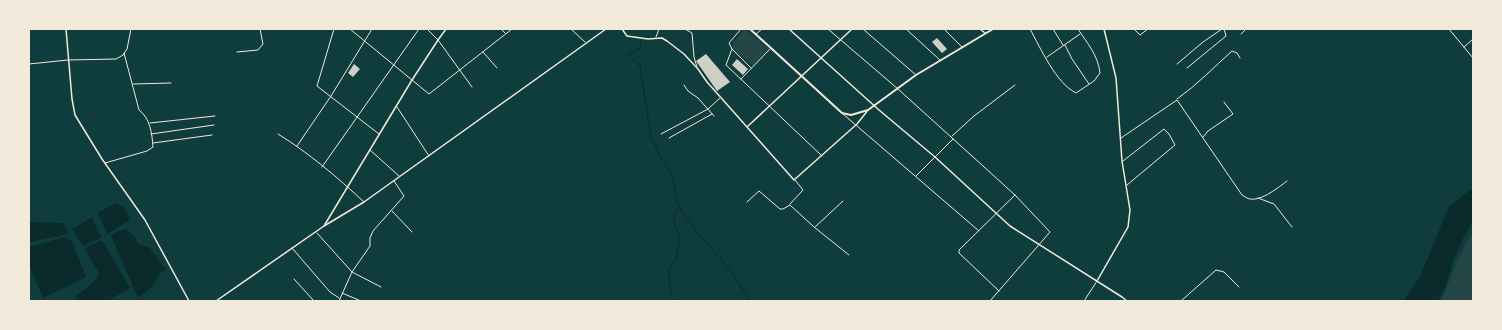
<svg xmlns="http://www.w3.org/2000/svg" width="1502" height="330" font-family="'Sofia Sans Condensed',sans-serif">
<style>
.green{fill:#244646}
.water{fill:#0a2a2b}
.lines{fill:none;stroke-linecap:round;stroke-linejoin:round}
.stream{stroke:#0a2a2b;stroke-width:1}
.building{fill:#cfcfc3}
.minor{stroke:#f1e9da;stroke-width:1}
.tertiary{stroke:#f1e9da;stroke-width:1.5}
.secondary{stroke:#f1e9da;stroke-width:1.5}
.primary{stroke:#f1e9da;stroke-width:2}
</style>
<rect width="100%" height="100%" fill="#0f3d3e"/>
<path class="green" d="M745,29L769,49L753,66L733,49V43Z
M1473,231V301H1441L1458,259Z"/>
<path class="water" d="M1473,188V222L1464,236L1454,259L1446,285L1438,301H1403L1420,277L1449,206Z
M115,203L125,208L130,220L107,234L98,213Z
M92,217L101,238L83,246L72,229Z
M29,222L63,223L69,234L29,242Z
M126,229L135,237L138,244L149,247L166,270L160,273L152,287L138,298L111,236L117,231Z
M64,237L72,241L86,277L43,298L29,265V247Z
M102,240L130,288L107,301H78L75,297L97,279L99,273L85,250L87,247Z"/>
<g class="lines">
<path class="stream" d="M641,42L640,49L629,54V56L640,66L651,136L661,158L671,173L679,207L695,230L731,271L750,301
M673,301C671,298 668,274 669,271C670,265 677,261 677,255C678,250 680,237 678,233C675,223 670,217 678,208"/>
</g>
<path class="building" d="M937,38L947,49L942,53L932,42Z
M706,54L730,82L717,91L696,61Z
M737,59L748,69L743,75L732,65Z
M354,64L360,69L353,77L348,73Z"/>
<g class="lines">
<path class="minor" d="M334,29L317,86L379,134
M350,29L429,94L512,29
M427,29L438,40L472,87
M501,29L505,33
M571,29L585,42
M685,29L692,33L694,57L697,67
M741,29L729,43L732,49L751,68
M828,29L898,89L1015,195L1050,232L990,301
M863,29L916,75
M906,29L940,60
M944,29L962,47
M1030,29C1041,49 1056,83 1076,93L1094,81L1100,73C1098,55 1087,43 1078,29
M1053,29L1063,45
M1134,29L1140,35L1148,29
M1449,29L1473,58
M756,34L762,29
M1241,34L1246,29
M656,37L659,29
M1065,45L1072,59L1089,84
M1464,47L1473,39
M732,49L726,65L822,156
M237,52L258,50L263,44L260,29
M483,52L497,68
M1047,57L1080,34
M29,64L68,60L116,59L123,55L127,49L131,29
M1177,64L1203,42L1222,29
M1187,68L1226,36L1224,29
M741,79L771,48
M133,84L171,83
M684,85L688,91L698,98L714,116
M1177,99C1197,85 1214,67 1232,51L1237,53L1240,58
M397,107L429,156
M843,114L979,231
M150,123L215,116
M151,134L214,125
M278,134C309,153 337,177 364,202
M661,134L708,109L720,98
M952,136L974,116L1015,85
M1203,137L1208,131L1233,114L1224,102
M669,138L712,114
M1121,138L1177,100L1242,195C1244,196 1248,199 1250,199C1262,201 1279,187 1287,181
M153,143L212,135
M297,146L331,96L372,29
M370,150L399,176
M1123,161L1164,129L1169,134L1175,145L1127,185
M105,163L147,151L153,147C152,133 150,118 139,110L124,53
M322,167L419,29
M916,176L953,139
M1258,198L1274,204L1292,227
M747,202L759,191L780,209H783L790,205L814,227L849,255
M790,204L803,190L795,180
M392,211L412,232
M815,227L843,201
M317,233L352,272L381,287
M292,248L330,292L339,298
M294,279L314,301
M999,291L959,253V250L1015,195
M342,293L361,301
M339,301L352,272L370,246V238L373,231L404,196L394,181
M1084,301L1097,281
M1181,301L1216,270L1224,272L1239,287"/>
<path class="tertiary" d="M66,29L72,99L75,115L102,159L145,220L189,301
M622,29L627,36L648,39L662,38L667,41L684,54L698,69L707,82L794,180L857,124L868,110
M789,29L879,110L935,157L1010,226L1122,297L1127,301
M980,29L985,33
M747,127L852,29
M324,226L412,80L438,40L446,29
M1097,281L1128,227L1130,210L1122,161L1116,78L1104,29"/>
<path class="secondary" d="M216,301L324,226L364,202L606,29"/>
<path class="primary" d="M750,29L842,113L851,115L868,110L916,75L993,29"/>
</g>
<rect width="1502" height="330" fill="none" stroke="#f1e9da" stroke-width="60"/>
</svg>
